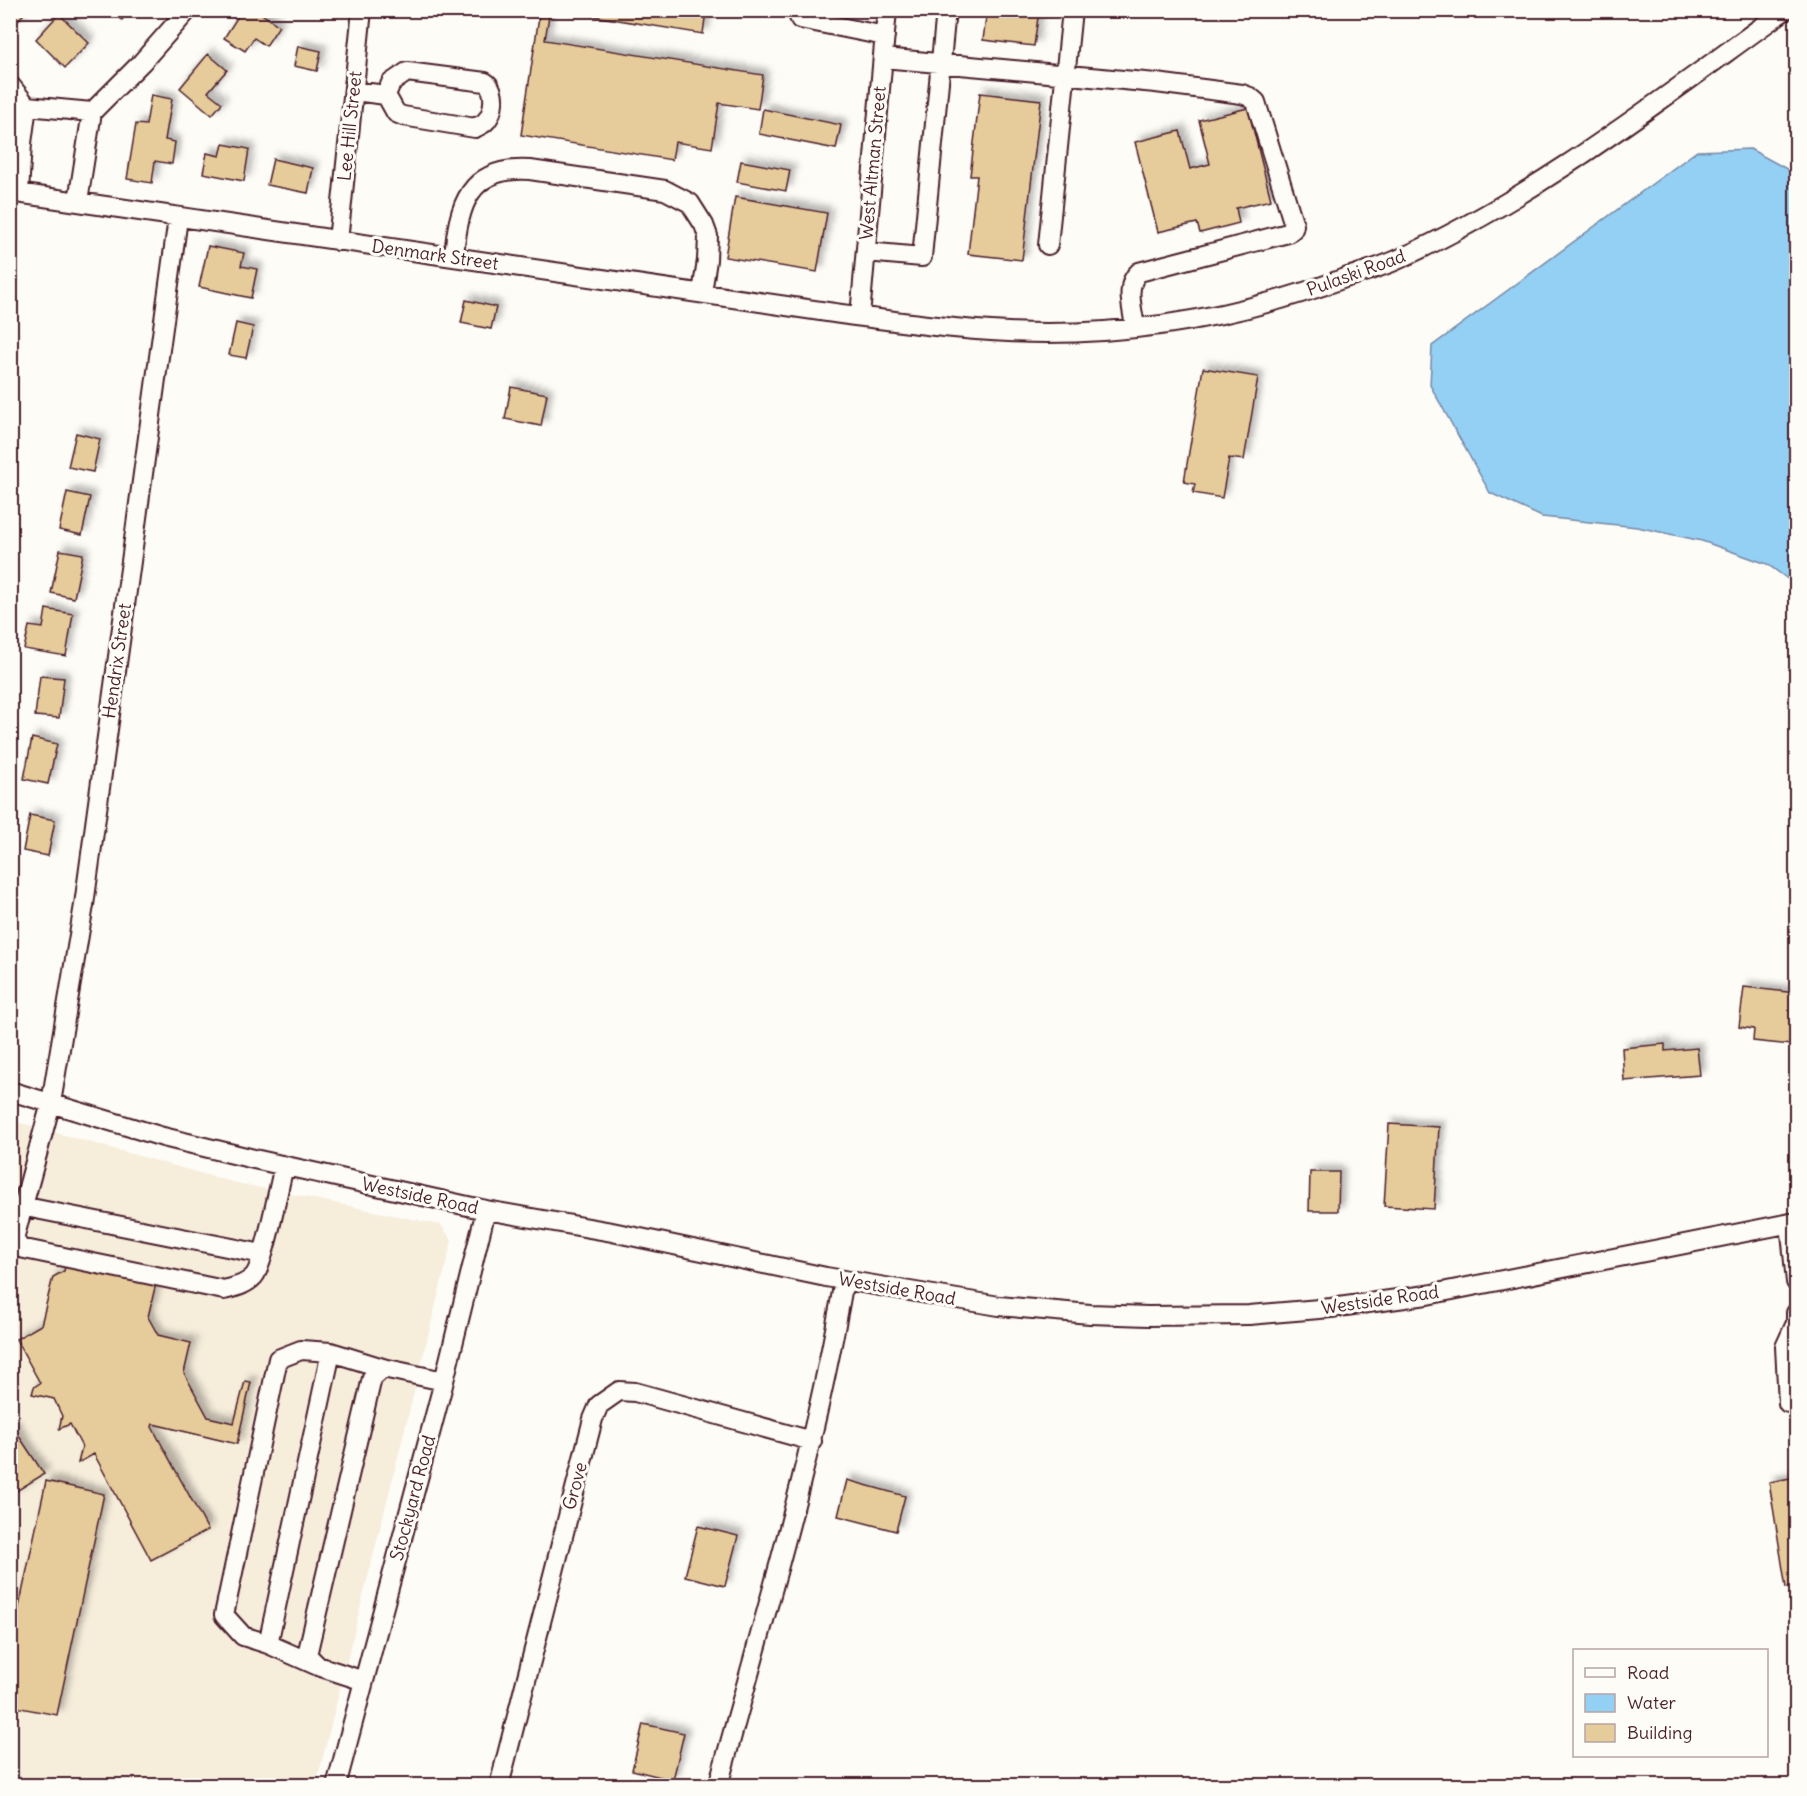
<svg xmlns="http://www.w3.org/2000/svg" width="1807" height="1796" font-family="Delius,sans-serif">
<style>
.built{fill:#f6eddb}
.water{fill:#94cff4;stroke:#7689a4;stroke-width:1.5}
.building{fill:#e6cb9b;stroke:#4a1f2b;stroke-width:1.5;filter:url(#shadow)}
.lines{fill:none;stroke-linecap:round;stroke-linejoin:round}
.minor-casing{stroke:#4a1f2b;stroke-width:22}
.minor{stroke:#fdfcf7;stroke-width:18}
.labels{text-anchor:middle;stroke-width:6;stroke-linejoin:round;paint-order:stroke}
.street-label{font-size:18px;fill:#4a1f2b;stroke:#fdfcf7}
</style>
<defs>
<filter id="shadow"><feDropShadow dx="5.5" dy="-5.5" stdDeviation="3" flood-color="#0004"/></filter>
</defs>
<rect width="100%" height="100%" fill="#fdfcf7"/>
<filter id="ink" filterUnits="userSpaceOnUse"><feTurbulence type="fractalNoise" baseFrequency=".0167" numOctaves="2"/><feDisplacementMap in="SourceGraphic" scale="12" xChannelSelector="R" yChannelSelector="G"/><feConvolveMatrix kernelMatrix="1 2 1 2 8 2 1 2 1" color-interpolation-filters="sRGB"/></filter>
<g filter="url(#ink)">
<path class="built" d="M10,1120L232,1182L441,1225L452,1240L316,1785H11Z"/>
<path class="water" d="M1750,149L1796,174V585L1767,564L1702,541L1637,527L1542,517L1490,493L1430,385L1432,346L1697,151Z"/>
<path class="building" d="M10,10H27L17,22L10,16Z
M111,10H130L122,20Z
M242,10H256L279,26L266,46L254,38L245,51L224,38Z
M540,10H550L545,40L763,75L758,109L719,103L712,148L675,142L672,160L521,135Z
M557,10H706L703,34Z
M987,10H1039L1034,46L983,40Z
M59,14L89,43L65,68L36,39Z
M298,46L321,51L317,71L294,66Z
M208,54L227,70L208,92L222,103L212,115L180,88Z
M980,93L1041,100L1022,260L968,254L977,176H970Z
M151,95L172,99L165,140L175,142L172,164L155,161L152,183L127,179L136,124L146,125Z
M1248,108L1271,200L1236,208L1239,223L1200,233L1197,223L1158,232L1135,142L1180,131L1190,169L1210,164L1199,120Z
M763,109L841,125L836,149L759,134Z
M223,144L249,149L244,181L203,173L207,153L220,156Z
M273,159L313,168L308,193L267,185Z
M741,161L790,170L786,191L737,182Z
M735,197L827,213L817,272L725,257Z
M208,246L244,253L241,266L257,269L251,298L199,287Z
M466,300L496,307L491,329L461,323Z
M236,323L253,327L246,358L229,355Z
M1203,368L1258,377L1244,460L1229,458L1222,498L1193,493L1195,484L1184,482Z
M511,387L547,394L541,426L505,419Z
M76,433L100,439L93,472L68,467Z
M67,492L90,497L82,535L59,530Z
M60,550L83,554L74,598L51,593Z
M46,609L73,614L66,656L24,649L29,626L43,628Z
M40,676L64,678L59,718L35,716Z
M32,738L57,744L48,784L24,779Z
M30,815L55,820L48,856L23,851Z
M1744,987L1796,993V1031H1792L1791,1045L1753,1041L1754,1029L1739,1027Z
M1665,1044V1051L1697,1048L1700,1075L1624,1081L1622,1048Z
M1389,1124L1439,1127L1434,1209L1384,1206Z
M1310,1172H1339L1338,1211H1309Z
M66,1262L156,1283L148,1317L158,1335L191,1343L184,1373L208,1417L234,1423L245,1381L251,1382L237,1444L153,1424L152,1427L208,1530L151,1560L94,1454L78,1463L82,1447L70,1424L59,1429L62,1416L54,1399L32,1394L34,1387L40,1383L16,1339L41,1325L53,1277L64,1271Z
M11,1424L44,1474L10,1495V1425Z
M1796,1477V1587L1786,1588L1769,1482Z
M847,1480L905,1496L896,1531L838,1516Z
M46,1481L104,1494L57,1715L10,1706V1649Z
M698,1526L738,1536L725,1586L685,1576Z
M643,1724L684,1733L673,1780L632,1770Z"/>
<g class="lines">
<g class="minor-casing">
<path id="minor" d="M796,10L800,19L885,36
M883,58L1156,83L1242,94L1250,97L1256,102L1294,225L1293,229L1288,233L1139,272C1124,285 1133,310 1135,327
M10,85L27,106L22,143L19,193
M354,91L386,95L396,113L403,116L475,128C478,126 482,125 484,123C495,114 497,89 485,82L407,72L391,83L386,95
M27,106L92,112
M10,192L841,314C910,323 978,333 1047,333C1148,333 1250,313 1345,278C1363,272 1382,267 1399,259C1538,196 1661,99 1785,10
M78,201L92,112L142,62L188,10
M178,218L84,905L51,1103L14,1239L20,1248L224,1290C235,1287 246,1285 254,1276C264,1265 279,1185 284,1166
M338,241L362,10
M1048,245L1072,10
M866,252L922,257L946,10
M454,257C458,205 469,166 530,170L665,190L690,203L704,225L708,236L707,260L702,293
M860,316L887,10
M10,1091L163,1137L254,1159L486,1210L612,1232L826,1277L999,1306L1090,1314L1148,1316L1249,1315L1331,1308L1427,1295L1796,1222
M21,1206L262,1254
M1790,1223L1796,1282
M1788,1403L1785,1347L1796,1323V1313
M268,1644L331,1352
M318,1666L268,1644L243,1636L224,1615L278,1359L301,1350L331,1352L383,1368
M364,1681L318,1666L307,1655L372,1378L383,1368L444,1381
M336,1786L443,1385L486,1210
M499,1786L593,1419L599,1405L619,1391L635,1392L812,1441
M718,1786C764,1618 815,1451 844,1280"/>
</g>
<use href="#minor" class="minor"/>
</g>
</g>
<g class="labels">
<g class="street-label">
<text transform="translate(350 126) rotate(-84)" y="6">Lee Hill Street</text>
<text transform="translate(873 163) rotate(-85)" y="6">West Altman Street</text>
<text transform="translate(435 255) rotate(8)" y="6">Denmark Street</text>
<text transform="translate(1356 273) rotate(-20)" y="6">Pulaski Road</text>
<text transform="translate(117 661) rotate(-82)" y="6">Hendrix Street</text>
<text transform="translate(420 1196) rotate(12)" y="6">Westside Road</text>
<text transform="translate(897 1289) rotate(10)" y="6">Westside Road</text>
<text transform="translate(1380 1300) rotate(-8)" y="6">Westside Road</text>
<text transform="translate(575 1486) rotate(-75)" y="6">Grove</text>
<text transform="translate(413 1498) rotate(-75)" y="6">Stockyard Road</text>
</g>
</g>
<rect width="1807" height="1796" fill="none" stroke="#fdfcf7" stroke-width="36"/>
<rect x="18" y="18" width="1771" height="1760" fill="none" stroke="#4a1f2b" stroke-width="2" filter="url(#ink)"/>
<rect x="1573" y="1649" width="195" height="108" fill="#fdfcf7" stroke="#b5a4a5" stroke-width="1.5"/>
<rect x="1585" y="1668" width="30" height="9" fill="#fdfcf7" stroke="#b5a4a5" stroke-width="1.5"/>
<text x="1627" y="1679" font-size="18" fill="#4a1f2b">Road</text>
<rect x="1585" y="1694" width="30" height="18" fill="#94cff4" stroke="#b5a4a5" stroke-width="1.5"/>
<text x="1627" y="1709" font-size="18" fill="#4a1f2b">Water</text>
<rect x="1585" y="1724" width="30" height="18" fill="#e6cb9b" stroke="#b5a4a5" stroke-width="1.5"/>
<text x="1627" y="1739" font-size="18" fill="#4a1f2b">Building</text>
</svg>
